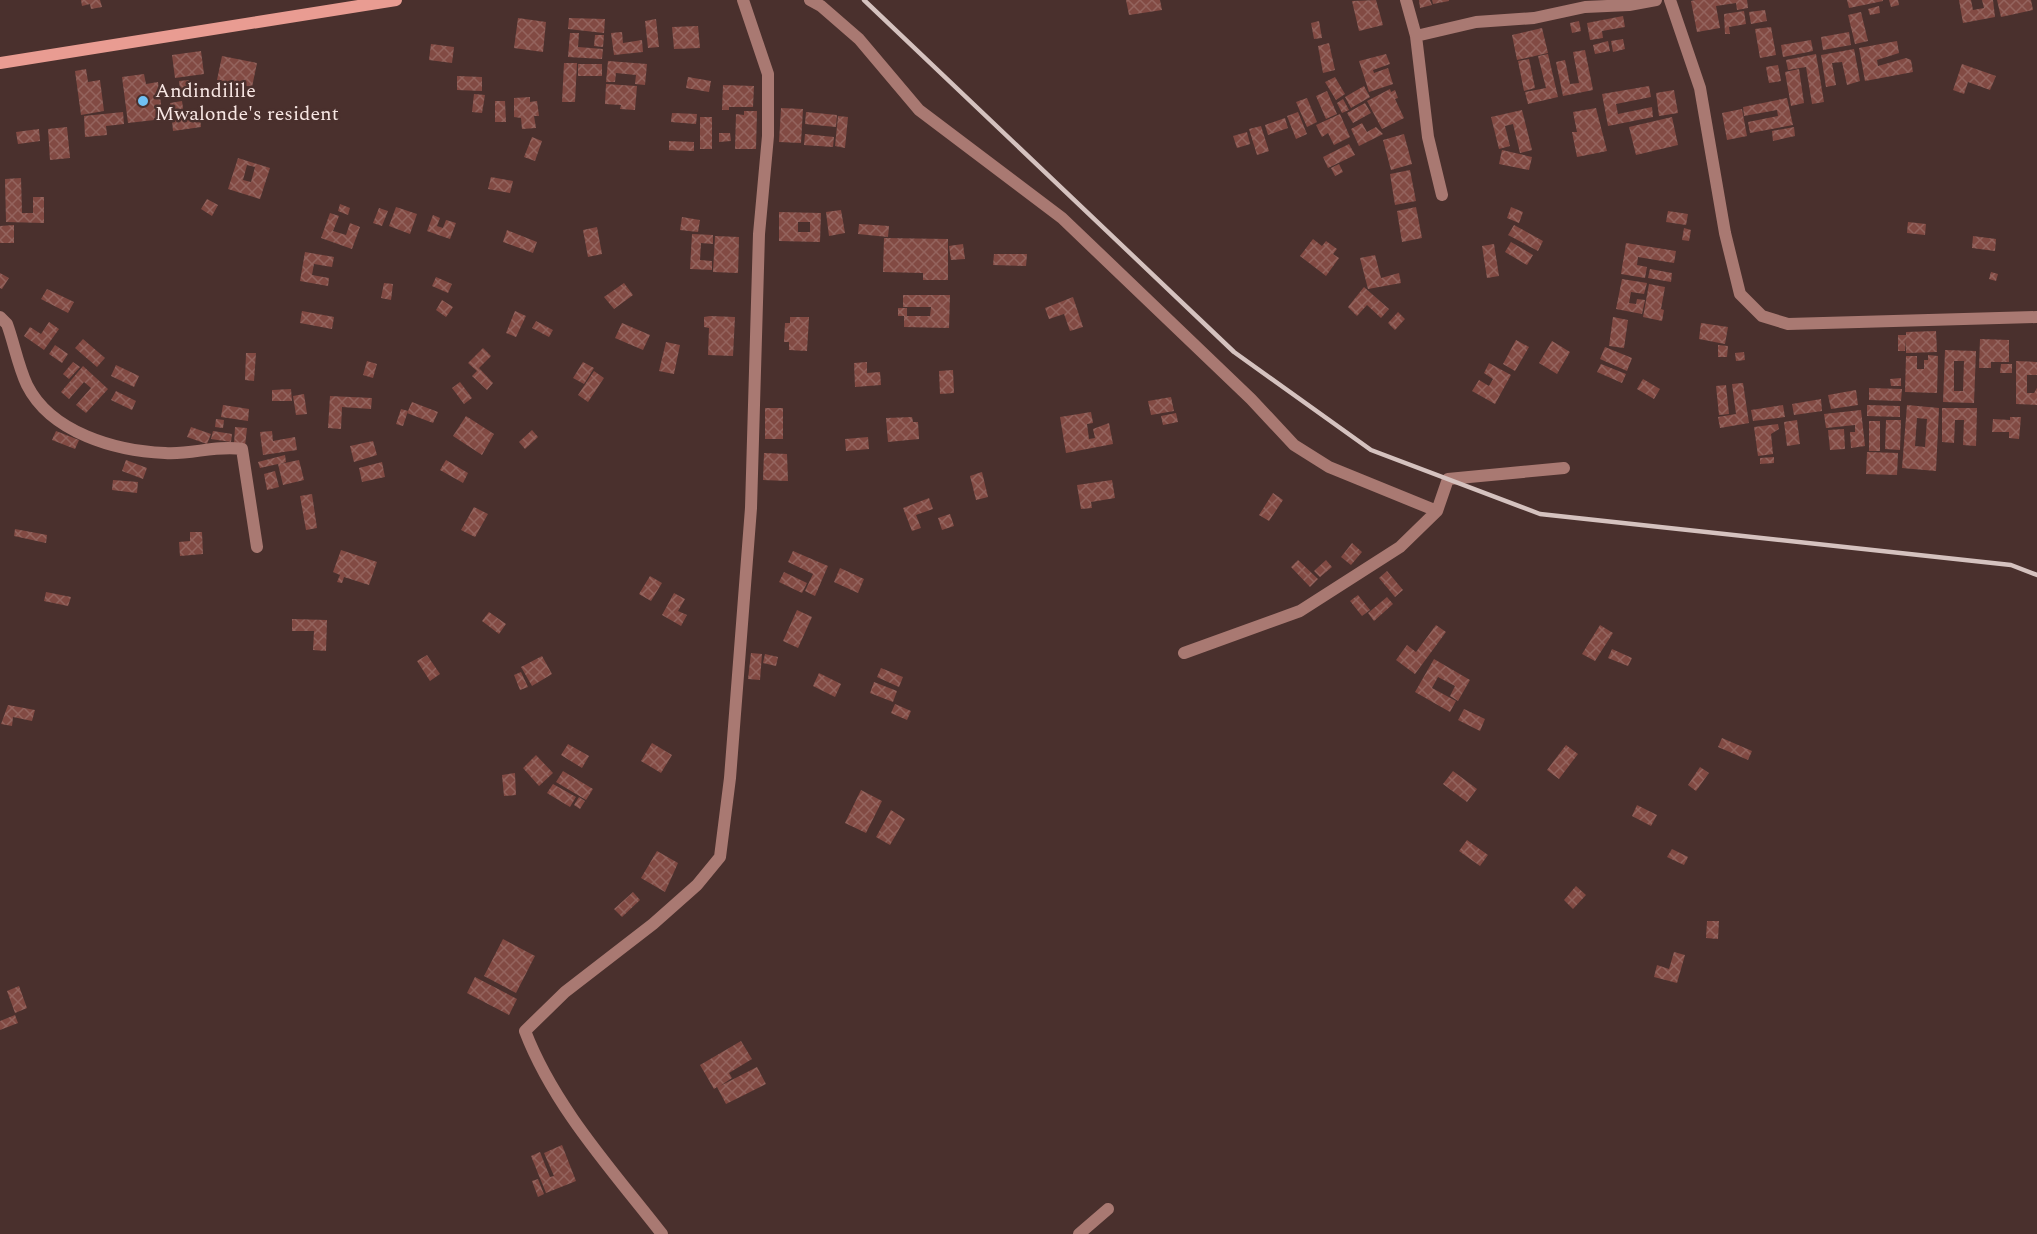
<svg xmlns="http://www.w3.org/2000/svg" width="2037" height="1234" font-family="Spectral,serif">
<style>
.building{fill:url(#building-cross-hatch);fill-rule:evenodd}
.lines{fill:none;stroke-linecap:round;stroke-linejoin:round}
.street{stroke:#a97972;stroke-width:12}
.secondary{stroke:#e99c92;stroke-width:12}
.rail{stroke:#d5c2bf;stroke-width:4.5}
.poi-dot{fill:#70c1f4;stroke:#4a302d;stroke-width:2}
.labels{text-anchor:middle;stroke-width:5;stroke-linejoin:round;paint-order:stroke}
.poi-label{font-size:20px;fill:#f8e7e4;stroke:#4a302d;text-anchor:start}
</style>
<defs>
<pattern id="building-cross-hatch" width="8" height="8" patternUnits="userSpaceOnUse" patternTransform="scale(1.5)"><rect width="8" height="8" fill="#824a43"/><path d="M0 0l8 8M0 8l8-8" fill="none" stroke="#94645e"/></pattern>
</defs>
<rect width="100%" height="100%" fill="#4a302d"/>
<path class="building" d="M81,0H100L102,7L91,9L90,4L82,6Z
M1126,0H1160L1162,10L1129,15Z
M1376,0L1383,25L1359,31L1352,1Z
M1419,0H1430L1432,5L1420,8Z
M1432,0H1449V1L1433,4Z
M1695,0H1747L1748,8L1737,10L1736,3L1716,6L1720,28L1697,32L1691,1Z
M1847,0H1883V1L1849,8Z
M1889,0H1898L1899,5L1891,7Z
M1959,0H1971L1973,10L1984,8L1982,0H1993L1995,17L1963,23Z
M1997,0H2031L2033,10L2001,17Z
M1879,6L1880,13L1870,15L1868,9Z
M1765,10L1767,21L1751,24L1749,12Z
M1744,11L1746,24L1729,27L1730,34H1725L1724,14Z
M1861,12L1868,41L1855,44L1848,15Z
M1623,16L1625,27L1602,31L1603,38L1590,40L1587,23Z
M518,18L546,22L543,52L514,48Z
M569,18L605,19L604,33L568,29Z
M656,19L659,47L648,48L645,21Z
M1319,21L1322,38L1314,39L1311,23Z
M1579,21L1581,31L1572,33L1570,23Z
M698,26L700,48L674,49L672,27Z
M1771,27L1776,55L1760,58L1755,29Z
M1542,28L1548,53L1517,60L1512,35Z
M622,32L623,43L642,40L643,52L614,55L611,33Z
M1849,32L1851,45L1823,50L1821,37Z
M570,33H579L578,47L603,49L602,59L568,57Z
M595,35H604L603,47L594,46Z
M1623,39L1625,49L1613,52L1611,41Z
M1811,40L1813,51L1783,57L1781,45Z
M1608,41L1610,51L1595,54L1593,45Z
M1897,41L1899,53L1877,60L1878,66L1906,58L1911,60L1913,72L1865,81L1859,48Z
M1329,43L1335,70L1323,73L1318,46Z
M431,44L454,47L452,63L429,60Z
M1854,49L1860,81L1847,85L1842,62L1832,63L1836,85L1826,87L1821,55Z
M1585,50L1593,90L1563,96L1556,62L1565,60L1570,84L1579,83L1573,52Z
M201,51L204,74L175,78L172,55Z
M1386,54L1390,64L1373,70L1374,73L1388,68L1393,84L1369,92L1359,61Z
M1548,54L1558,97L1528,104L1525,92L1546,88L1538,56Z
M1816,54L1824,102L1812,104L1806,67L1788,70L1786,60Z
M222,56L257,63L252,87L217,80Z
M1529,59L1535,88L1524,91L1518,61Z
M608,61L647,64L645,85L635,84L636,75L616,73L615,82H606Z
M564,63H577L575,102H562Z
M578,64H602V76H578Z
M1962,64L1996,76L1990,90L1968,82L1964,94L1953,90Z
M1778,65L1781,81L1769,83L1766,67Z
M86,69L88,82L100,80L104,111L81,115L75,71Z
M1799,69L1804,103L1791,106L1785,72Z
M144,74L146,84L158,82L163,119L128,123L122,77Z
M457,76L482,77V91L457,90Z
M688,77L711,81L709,92L686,88Z
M1335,77L1345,94L1336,100L1325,82Z
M189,80L191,95L181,96L179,81Z
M606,84L637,86L635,110L620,109L621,105L605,104Z
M723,85L754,86L753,107H729V110H722Z
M1364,86L1370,97L1351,108L1345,97Z
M1649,86L1651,97L1616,104L1618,114L1652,107L1653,117L1608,126L1602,94Z
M1390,89L1391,92L1395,90L1398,98L1395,99L1404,118L1382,129L1367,101Z
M1674,90L1678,113L1659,116L1656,93Z
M1327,91L1337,114L1326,119L1316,96Z
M474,94L485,95L482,113L472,112Z
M530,97V102L537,101L539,116H534L536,128L522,129L521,118L514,117V98Z
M1307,98L1317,122L1307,127L1296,102Z
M1787,98L1793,125L1750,133L1748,122L1778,116L1777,110L1744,116L1743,107Z
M1343,99L1349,110L1342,113L1337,103Z
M182,101L184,115L172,117L170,103Z
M495,101H505L506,122H495Z
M1365,103L1371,113L1353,123L1347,113Z
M781,108L803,109L801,143L779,142Z
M1596,108L1607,151L1577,157L1572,132H1577L1573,112Z
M1742,109L1747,136L1727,140L1722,113Z
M1522,110L1532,150L1520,153L1513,124L1505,126L1510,146L1499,149L1491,117Z
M744,111H757L756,149H735L736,114L744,115Z
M123,112L124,124L106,126L107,135L85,137L84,116Z
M806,112L837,115L836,127L805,124Z
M1298,112L1307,134L1296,139L1287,116Z
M672,113L697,114L696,124L671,122Z
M1340,114L1350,137L1334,145L1328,133L1322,137L1316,125Z
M838,116L848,117L845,148L835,146Z
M200,117L201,127L173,131L172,120Z
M700,117H712V149H700Z
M1672,117L1678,145L1636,155L1629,127Z
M1285,118L1288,128L1268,135L1265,125Z
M1362,123L1367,132L1376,127L1383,134L1359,146L1351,129Z
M1261,126L1269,151L1257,155L1249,129Z
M67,127L70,158L50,160L48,129Z
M1794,127L1795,136L1773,141L1772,131Z
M39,129L40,141L18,144L16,132Z
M1247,132L1250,144L1237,148L1233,136Z
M719,133H730L731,141L719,142Z
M805,134L834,137L833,147L804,145Z
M1404,134L1412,164L1391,170L1383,140Z
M532,137L542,141L535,161L524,157Z
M669,141L694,142V151L669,150Z
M1349,144L1355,155L1328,168L1323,157Z
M1502,150L1532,157L1529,170L1499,164Z
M238,158L270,168L260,199L228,189ZM247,165L255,167L251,182L243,180Z
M1339,164L1343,172L1335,176L1331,168Z
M1410,170L1416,201L1395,205L1390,174Z
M491,177L513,181L510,193L488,189Z
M21,178L22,213H33V197H44V223L6,222L5,179Z
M207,199L218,205L212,216L201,209Z
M340,204L350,208L348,215L338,211Z
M396,207L417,214L410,234L389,226Z
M1416,207L1422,238L1402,242L1397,211Z
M1511,207L1523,212L1519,223L1507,218Z
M379,208L388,211L382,226L373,223Z
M841,210L845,233L829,236L826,212Z
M1668,211L1688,214L1686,225L1666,222Z
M779,212L821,213L820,242L779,241ZM798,222H810V232H798Z
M330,213L339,216L333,231L346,235L350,223L360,227L352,249L321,238Z
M433,215L440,218L437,226L443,228L446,220L456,223L450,239L427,231Z
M682,217L700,220L698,232L680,230Z
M1908,222L1926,224L1925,235L1907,233Z
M859,224L889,226L888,237L858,234Z
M14,225V243H0V226Z
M1514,225L1543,241L1538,251L1508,235Z
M597,227L602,254L588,257L583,230Z
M1684,228L1691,230L1689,241L1682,240Z
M507,230L537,242L533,253L503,242Z
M692,234L713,235V244L701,243L700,260L712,261V270L690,269Z
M715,236L739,237L738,273L713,272Z
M1973,236L1996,239L1995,251L1972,248Z
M884,238L948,239V280H923V273L883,272Z
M1313,239L1322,246L1326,241L1337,249L1333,254L1339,258L1326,276L1300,256Z
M1511,242L1533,255L1527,265L1505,252Z
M1626,243L1676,251L1674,263L1638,257L1637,265L1647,267L1645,278L1621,274Z
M963,244L965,259L951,260L949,246Z
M1494,244L1499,276L1487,278L1482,246Z
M305,252L334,257L332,267L314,264L312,275L329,278L328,286L300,281Z
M994,254H1027L1026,266L993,265Z
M1375,255L1381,278L1399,273L1401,283L1368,289L1360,258Z
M1650,269L1672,273L1671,282L1648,278Z
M1991,272L1998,274L1996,281L1989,279Z
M0,273L9,278L2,289L0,288Z
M436,277L452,284L448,293L432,286Z
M1622,279L1647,283L1644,294L1631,292L1629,303L1636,304L1637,299L1645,300L1642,314L1616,309Z
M384,283L393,284L391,300L381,298Z
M624,283L633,295L614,309L604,297Z
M1649,284L1665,287L1661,309L1664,310L1662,321L1643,317Z
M1364,287L1389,309L1381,318L1367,305L1357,316L1348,307Z
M47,289L74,302L68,313L41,299Z
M903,295H950L949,328L904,327V316H898V308H907V316H930L931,307H903Z
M1073,297L1083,327L1070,331L1064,314L1049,319L1045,308Z
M442,300L453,307L446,317L436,310Z
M302,311L334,317L332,329L300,323Z
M515,311L526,316L516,337L506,333Z
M1398,312L1405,319L1395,330L1388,323Z
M710,316L735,317L733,356L708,355L709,328L704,327V317Z
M790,317H809L807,351L789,350V342H784L785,323H790Z
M1613,317L1628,320L1624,348L1609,346Z
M536,321L553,330L549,337L532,328Z
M49,322L59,329L44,350L24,336L30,327L41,334Z
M622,323L650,335L643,350L615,338Z
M1701,323L1728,327L1725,344L1699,339Z
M1936,331L1937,352L1906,353V340L1905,351H1898V335H1906V332Z
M83,339L105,358L97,367L75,348Z
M1980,339L2009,340V362H1991V368H1979Z
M1516,340L1529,347L1515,371L1503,364Z
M1552,341L1570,352L1557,374L1539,363Z
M666,342L680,345L674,374L659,371Z
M55,345L68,354L62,363L49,354Z
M1718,345L1728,346L1727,357H1718Z
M1605,347L1632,358L1627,371L1600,359Z
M483,348L491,356L479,368L493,383L487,390L472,376L477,371L468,363Z
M1945,350L1976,351L1974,403L1943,402ZM1954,361H1964L1963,391H1954Z
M1744,352L1745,360L1736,361L1735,353Z
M246,353H256L254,381L245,380Z
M1928,355L1938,356L1937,393L1905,392L1906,356H1917V369H1924V360H1928Z
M367,361L377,364L373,378L363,375Z
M2016,361L2037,362V375H2027V393H2034L2037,388V405L2016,404Z
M73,362L80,367L69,379L63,374Z
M583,362L594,368L584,384L573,378Z
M867,362V373L880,372L881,385L855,387L854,363Z
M1489,363L1511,375L1495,404L1472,391L1479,380L1489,386L1493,379L1484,373Z
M1601,364L1626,374L1622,383L1597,372Z
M2001,364H2012V373H2000Z
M116,365L139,376L134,387L111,376Z
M83,366L108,389L86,413L76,405L91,388L84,382L69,399L61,392Z
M953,370L954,393L940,394L939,371Z
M594,371L604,378L588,402L578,395Z
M1901,378V386H1891L1890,379Z
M1643,379L1660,389L1654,399L1637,389Z
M460,382L472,398L464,404L452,388Z
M1743,383L1749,423L1720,428L1718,417L1736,414L1732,384Z
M1726,385L1729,414L1719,415L1716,386Z
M1869,388L1902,389L1901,401L1869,400Z
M291,389L292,401H272V390Z
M1856,390L1858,405L1831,409L1828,395Z
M116,391L136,401L132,410L111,400Z
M304,394L307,414L296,415L293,396Z
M330,396L372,398L371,409L342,407L341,429L328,428Z
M1171,397L1174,411L1151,415L1148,401Z
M1821,399L1822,411L1794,415L1792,404Z
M412,402L438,412L433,423L407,413Z
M223,405L249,409L248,421L221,417Z
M1783,405L1785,417L1753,421L1751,410Z
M1867,405L1900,406V417L1867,416Z
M1907,405L1939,408L1936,471L1902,468ZM1917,418L1927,419L1925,447L1915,446Z
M765,408H783V439H765Z
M1942,408H1977L1976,446L1963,445L1964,420H1955L1954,443L1942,442Z
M401,409L408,411L403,426L396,424Z
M1861,410L1865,446L1851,448L1850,432H1855V425L1826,428L1824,414Z
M1091,412L1093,423L1087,424L1089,439L1095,438L1093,429L1109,423L1113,444L1066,453L1060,417Z
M1176,413L1178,422L1163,425L1161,416Z
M466,416L494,434L482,455L453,436Z
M912,417L913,422H918L919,439L888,442L886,418Z
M2010,417H2021L2019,439L2009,438V432H1992L1993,419L2010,420Z
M216,419L224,420L223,428L215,427Z
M1797,420L1800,444L1787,446L1784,422Z
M1886,420H1901L1900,450L1885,449Z
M1869,421H1880V451H1869Z
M1778,424L1779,429L1771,434L1773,454L1758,456L1754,427Z
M191,427L211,434L207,444L187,437Z
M235,427L247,428L245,446L234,444Z
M1844,429L1845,449L1830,450L1828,430Z
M532,430L538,437L525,449L519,442Z
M56,431L79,440L75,449L52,440Z
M213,431L232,434L231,442L211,439Z
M272,431L273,441L295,437L297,450L263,455L260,432Z
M868,437L869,449L846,451L845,439Z
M373,441L377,455L354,462L350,446Z
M1867,452L1898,453L1897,475L1866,474Z
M764,453L787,454L788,481L763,480Z
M285,455L286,462L280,464L299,460L304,480L283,485L278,464L260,468L258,462Z
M1774,457V463L1760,464V458Z
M126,460L147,468L143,479L122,471Z
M446,460L468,473L463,483L440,470Z
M382,462L385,477L362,482L359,468Z
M275,471L279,487L267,490L264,474Z
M982,472L988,497L976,500L970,476Z
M113,480L138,482L137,493L112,490Z
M1112,480L1115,498L1091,502L1092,508L1081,509L1077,485Z
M1273,493L1283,500L1269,521L1259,515Z
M312,494L317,528L306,530L300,496Z
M929,498L933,509L916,515L921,528L912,531L903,508Z
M474,507L488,514L475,537L461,530Z
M950,514L954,526L942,530L938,518Z
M15,529L47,535L46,543L14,536Z
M190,532H202L203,554L180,556L179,542L190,541Z
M1352,543L1362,552L1351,565L1341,557Z
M341,550L377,562L369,585L344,577L342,583L337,582L340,575L333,572Z
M793,551L828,566L815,596L805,591L813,574L788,562Z
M1298,560L1318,579L1310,587L1291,567Z
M1326,560L1332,567L1320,577L1314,571Z
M840,568L864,579L858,593L834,582Z
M1387,571L1403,590L1395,597L1379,578Z
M784,572L807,583L802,593L779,582Z
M650,576L662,583L651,601L639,594Z
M46,592L71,597L68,606L44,601Z
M674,593L685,599L678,611L687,615L681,626L662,615Z
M1358,595L1370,610L1362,616L1350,601Z
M1387,597L1393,604L1374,621L1368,613Z
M797,610L812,617L798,648L783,641Z
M489,612L506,624L499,634L482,621Z
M292,619L327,620L326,651L313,650L314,631H292Z
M1436,625L1446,632L1415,674L1396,660L1407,645L1416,652Z
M1600,625L1613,633L1595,661L1582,654Z
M1612,649L1632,658L1628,666L1608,658Z
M751,653L762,654L760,680L748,679Z
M765,654L778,657L776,666L763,663Z
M427,655L440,674L430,681L417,661Z
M542,656L552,674L532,686L521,667Z
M1434,659L1470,680L1458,701L1450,696L1455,686L1438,677L1432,688L1456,701L1450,712L1415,692Z
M881,668L903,677L899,687L877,677Z
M521,672L528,687L520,690L514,675Z
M819,673L841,684L835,697L813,686Z
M874,682L897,691L893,702L870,693Z
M895,704L911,711L907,720L891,713Z
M8,705L35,710L32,721L13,717L12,726L1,724Z
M1464,709L1485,719L1480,731L1458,720Z
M1722,738L1752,751L1748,760L1718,747Z
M652,743L672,755L661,773L641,761Z
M568,744L589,756L582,768L561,755Z
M1566,745L1578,754L1559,779L1547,770Z
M536,755L553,773L539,786L523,768Z
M1700,767L1709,773L1696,791L1688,785Z
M563,771L593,789L586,800L556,782Z
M1453,771L1477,789L1467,802L1443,784Z
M515,773L516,795L504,796L502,775Z
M553,784L576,797L570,807L547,793Z
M861,790L882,801L866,833L845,823Z
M579,797L585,801L580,809L574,805Z
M1637,805L1657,815L1651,826L1632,816Z
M891,810L905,819L890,845L876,837Z
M1467,840L1488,855L1480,866L1459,851Z
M1672,849L1688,857L1684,865L1667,857Z
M657,851L678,863L665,892L641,878Z
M1576,886L1586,895L1573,909L1564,900Z
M633,892L640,900L622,917L614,909Z
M1707,921H1719L1718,939L1706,938Z
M503,939L535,956L516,993L484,976Z
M1674,952L1685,955L1677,983L1654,977L1657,965L1669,969Z
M475,977L517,999L509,1015L467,993Z
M19,986L27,1008L15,1013L7,991Z
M15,1015L18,1023L0,1030V1021Z
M741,1041L752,1059L729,1073L732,1078L720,1086L757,1067L766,1084L726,1104L717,1087L714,1089L700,1065Z
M562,1145L576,1181L546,1193L531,1156L540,1152L550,1177L554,1176L544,1153Z
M538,1179L544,1194L538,1197L532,1181Z"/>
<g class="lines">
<path class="street" d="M810,0L821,6L859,39L919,110L1062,218L1251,399L1294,445L1329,467L1437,511
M1406,0L1416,36L1428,137L1442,195
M1670,0L1700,88L1725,233L1740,294L1762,316L1788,324L2037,317
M1416,36L1476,22L1534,18L1585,7L1629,5L1656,0
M0,317L7,324C14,343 18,366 27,385C51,433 116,451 165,453C191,455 215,445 242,449L257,547
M1184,653L1300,611L1400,547L1437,511L1448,479L1564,468
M662,1234C613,1171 554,1107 525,1031L565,992L653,924L697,885L720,857L730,778L751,508L759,234L768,136V74L743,0
M1079,1234L1108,1209"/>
<path class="secondary" d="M0,63L396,0"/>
<path class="rail" d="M864,0L1234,352L1371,450L1540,514L2011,565L2037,575"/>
</g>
<circle class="poi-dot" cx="143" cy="101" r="6"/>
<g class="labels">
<g class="poi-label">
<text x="155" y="97">Andindilile<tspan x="155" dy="23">Mwalonde's resident</tspan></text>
</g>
</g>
</svg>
